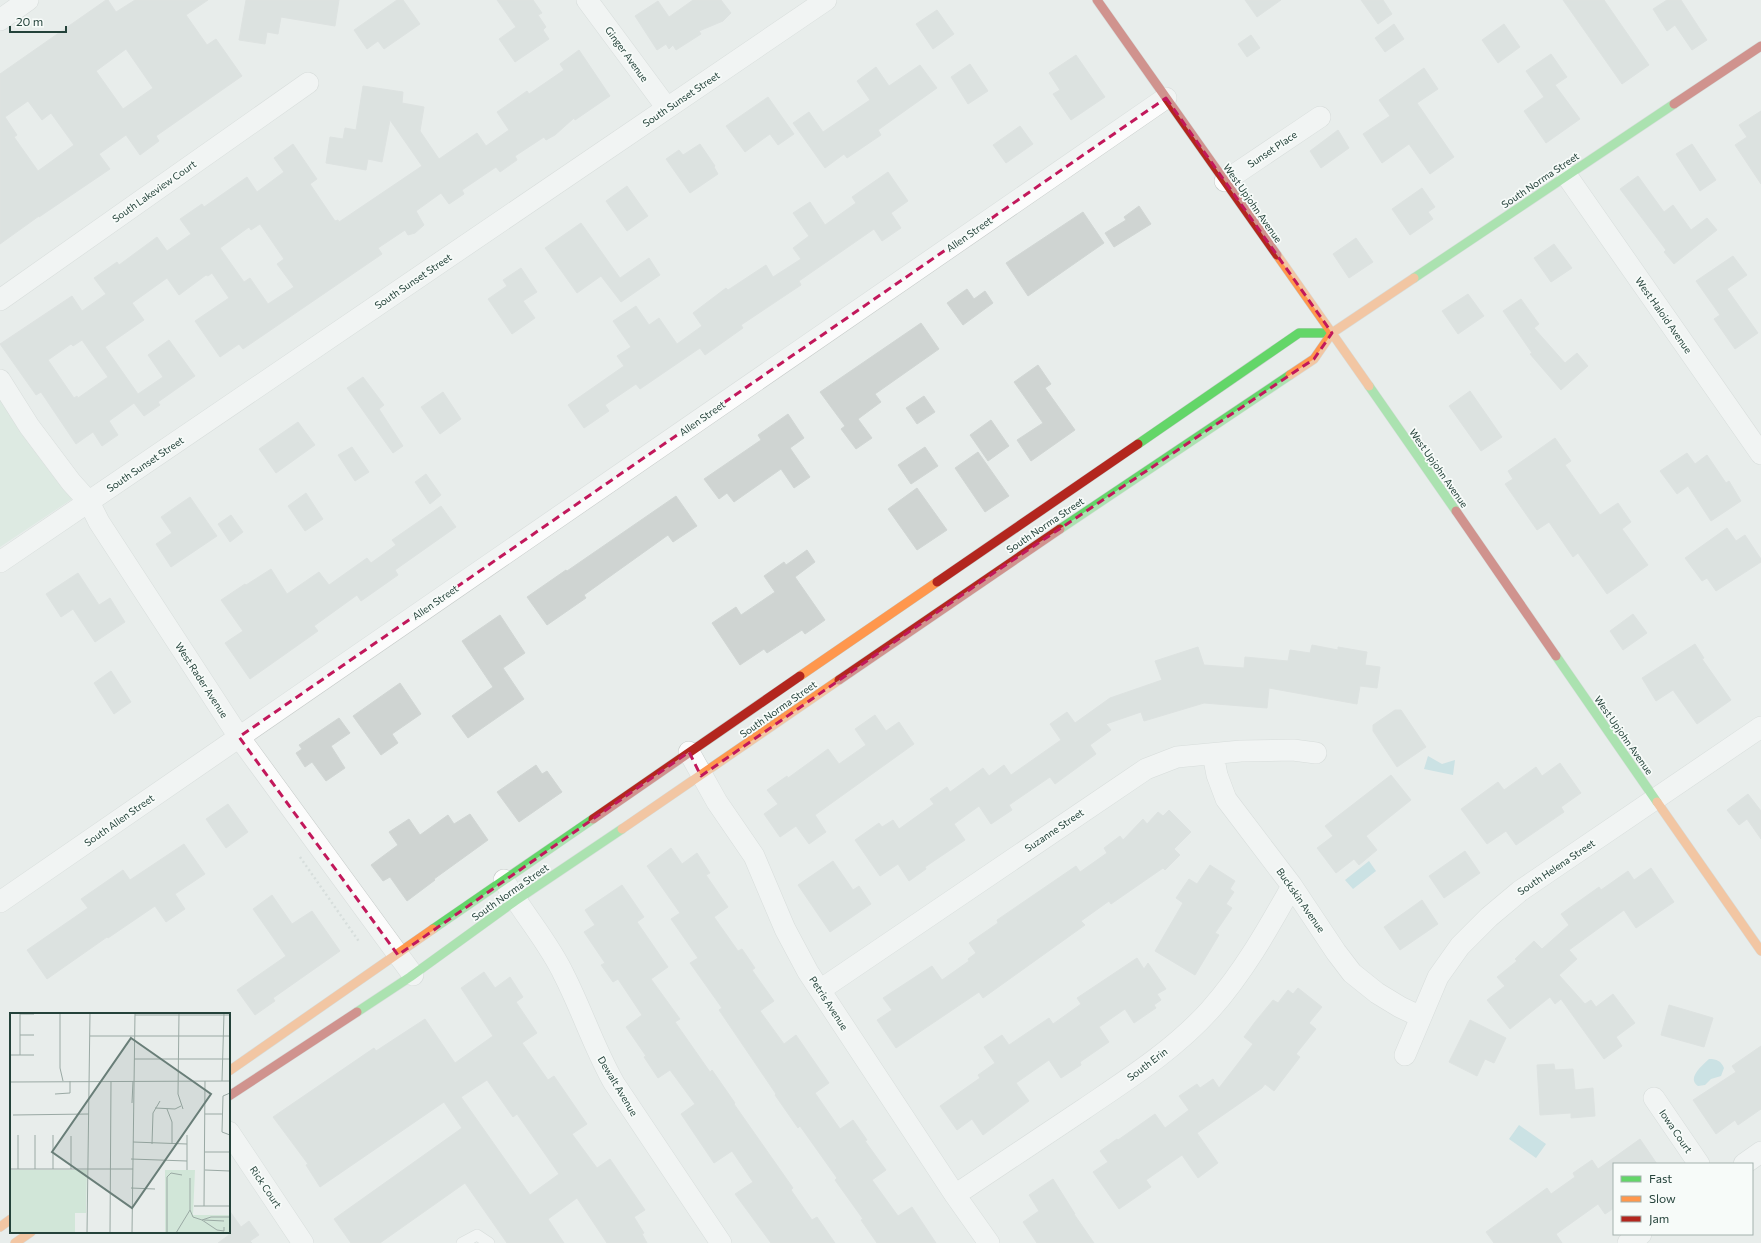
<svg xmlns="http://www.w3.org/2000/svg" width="1761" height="1243" font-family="Commissioner,sans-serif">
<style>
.green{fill:#d1e6d8}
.water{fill:#a9d4db}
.building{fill:#cfd4d2;stroke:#d1d6d4;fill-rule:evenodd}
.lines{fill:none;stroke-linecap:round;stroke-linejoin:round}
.lane-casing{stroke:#c5cac8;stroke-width:12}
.street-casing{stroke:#c5cac8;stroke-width:22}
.fast-casing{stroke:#c3cbc8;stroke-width:10}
.slow-casing{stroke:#c3cbc8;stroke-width:10}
.jam-casing{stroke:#c3cbc8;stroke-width:10}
.path{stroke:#c3ccca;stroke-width:2.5;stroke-dasharray:2 3;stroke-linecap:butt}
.lane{stroke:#fcfcfc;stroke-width:11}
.street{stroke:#fcfcfc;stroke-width:21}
.fast{stroke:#63d668;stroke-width:9}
.slow{stroke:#ff974d;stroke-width:9}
.jam{stroke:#b3261e;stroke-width:9}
.marked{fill:none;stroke:#c2185b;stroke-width:3;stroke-dasharray:8 5;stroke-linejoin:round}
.labels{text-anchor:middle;stroke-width:3.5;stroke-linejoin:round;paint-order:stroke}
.street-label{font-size:10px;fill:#24423a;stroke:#f7fbf9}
.inset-road{fill:none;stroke:#9aa9a4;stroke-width:1}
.view{fill:#697e78;fill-opacity:0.15;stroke:#697e78;stroke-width:2}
.inset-edge{fill:none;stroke:#24423a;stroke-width:2}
</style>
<rect width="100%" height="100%" fill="#e8edeb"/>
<path class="green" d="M0,396L72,499L0,547Z"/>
<path class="water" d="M1428,756L1442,764L1455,760L1453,775L1424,769Z
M1369,861L1376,871L1353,889L1345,880Z
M1709,1059C1717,1059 1721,1061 1724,1068L1721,1076L1711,1079L1705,1085L1698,1086C1686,1078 1703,1065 1709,1059Z
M1519,1125L1546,1144L1536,1158L1509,1139Z"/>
<path class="building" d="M106,0H108L116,12L135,0H208L186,15L207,45L216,39L242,76L156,136L159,141L140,155L126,135L99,154L110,169L39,217V216L0,244V74ZM126,49L153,88L123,109L96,71ZM28,101L42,120L51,113L74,145L38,171L14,137L17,135L5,117Z
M246,0H339L335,26L281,17L278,34L267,32L265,44L239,40Z
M397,0H403L420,24L384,49L378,41L367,49L354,30Z
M497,0H533L542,13L538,15L546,27L543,30L549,39L515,62L499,39L516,27Z
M693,0H721L731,13L723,21L699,31L701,34L676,50L673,45L669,49L666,44L657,50L635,16L658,1L669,17Z
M1245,0H1281L1257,17Z
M1361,0H1383L1392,14L1378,24Z
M1563,0H1604L1649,65L1622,84Z
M1667,0H1681L1707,40L1692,50L1675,25L1667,31L1653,9Z
M937,10L954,34L933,49L916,24Z
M1394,24L1404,39L1385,52L1375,38Z
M1504,24L1520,47L1498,63L1482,40Z
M1251,35L1260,48L1247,57L1238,44Z
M579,50L610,96L575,120L574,118L555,135L546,140L544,137L515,156L517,160L500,172L496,167L462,190L464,194L449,204L441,193L416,211L424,225L415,233L408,235L405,230L378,248L382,254L243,349L239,344L220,357L195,321L229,298L212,273L208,276L206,275L179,295L167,278L132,303L144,320L105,347L138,394L163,377L148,355L169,340L195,376L158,402L160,405L144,416L134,403L109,421L118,435L102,446L93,432L76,444L41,392L36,395L0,344L72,296L82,311L106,294L94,278L117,262L119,265L157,237L167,251L191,234L180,219L202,204L204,207L247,177L257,192L284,172L274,158L293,144L317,179L310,184L335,221L338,220L339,222L422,166L390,120L382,162L368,159L366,170L326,163L330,137L343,139L345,128L356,130L363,86L403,92L402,103L424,107L420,131L439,159L477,133L486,146L509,130L497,112L527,91L529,94L564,70L560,64ZM260,224L284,259L277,264L294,287L268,304L250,278L244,282L220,248L249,227L251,230ZM82,340L108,377L78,398L77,396L74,398L48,360L71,344L73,346Z
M1551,54L1567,77L1555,85L1580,119L1546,143L1524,111L1544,97L1526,71Z
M1076,55L1105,97L1071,120L1053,94L1060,90L1049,73Z
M970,64L988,91L968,104L951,77Z
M920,65L937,88L878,130L881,135L847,158L844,154L825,168L793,123L809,112L823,132L870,100L857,81L876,67L889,86Z
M1424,68L1438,89L1417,103L1454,157L1430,174L1409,144L1382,163L1363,134L1390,116L1379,100Z
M768,97L794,134L778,145L770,134L745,152L726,126Z
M1761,111V184L1735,145L1747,137L1739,125Z
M1020,126L1033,144L1006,163L993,145Z
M1338,130L1349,148L1321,168L1310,151Z
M700,144L715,166L714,167L718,174L690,193L666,159L679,150L683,155Z
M1692,144L1716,180L1700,191L1676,154Z
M888,172L908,201L891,213L901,228L882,241L874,229L799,281L801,285L741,325L743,328L705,355L700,348L640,389L636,384L605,405L609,411L584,428L568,405L624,366L617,356L631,347L613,321L636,306L649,325L659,318L677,344L702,326L693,313L726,288L728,290L766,265L773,277L801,259L793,248L809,236L793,213L810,202L825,225L856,203L852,197Z
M1638,176L1664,212L1673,205L1691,230L1707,218L1717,230L1674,264L1664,252L1666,250L1620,189Z
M627,186L648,216L627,231L606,201Z
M1422,188L1435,207L1428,212L1433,219L1410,235L1392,209Z
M1139,206L1151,224L1114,247L1105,233L1126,220L1124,217Z
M1083,212L1104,243L1028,296L1006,263Z
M581,223L620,278L649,258L660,275L621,302L601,276L577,293L545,248Z
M1356,238L1373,262L1349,278L1333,254Z
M1554,244L1572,268L1551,282L1534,258Z
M1733,256L1747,275L1727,289L1758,333L1735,349L1714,319L1720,315L1696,281Z
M521,268L537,292L523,301L535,318L512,334L488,299L507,286L503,280Z
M967,289L974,299L985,291L993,303L963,325L947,303Z
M1468,294L1484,316L1458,334L1442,311Z
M1521,299L1539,324L1534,328L1565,363L1577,353L1588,366L1561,390L1530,354L1532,353L1503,311Z
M921,323L939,349L875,394L881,402L858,419L872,438L856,449L841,429L845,426L820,392Z
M1038,365L1051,384L1045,388L1075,430L1031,461L1017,440L1043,423L1014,382Z
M363,377L384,405L379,409L403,446L393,453L347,388Z
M1470,391L1502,437L1481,451L1449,406Z
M443,392L461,419L440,434L421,407Z
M924,396L935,412L917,424L906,408Z
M788,414L804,438L790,448L810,477L794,488L781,469L734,502L727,493L719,499L704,479L761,440L758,435Z
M991,420L1009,446L988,461L970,435Z
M298,422L315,445L276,473L259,449Z
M1555,438L1571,461L1565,465L1600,515L1618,503L1631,522L1622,529L1648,565L1607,594L1578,553L1573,557L1549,522L1537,530L1505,484L1513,479L1508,471Z
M352,447L369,472L355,481L338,455Z
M925,447L938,466L911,484L898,465Z
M978,452L1009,496L985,512L955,468Z
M1687,453L1695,464L1707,455L1726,483L1729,481L1741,501L1711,521L1688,486L1677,494L1660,471Z
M426,474L441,495L430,504L415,482Z
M917,488L947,530L917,550L888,509Z
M306,493L323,519L305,531L288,506Z
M676,496L697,526L673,542L668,535L584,595L586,598L547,625L527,597L566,570L567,571Z
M190,497L217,536L171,567L156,544L172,533L161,517Z
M441,506L456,527L395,570L398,575L361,601L357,595L314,626L318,631L250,679L225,643L243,631L221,600L245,584L246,585L271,569L287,594L319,572L329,585L367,558L371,563L396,545L392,540Z
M231,515L243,532L230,542L218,524Z
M1727,528L1736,541L1745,535L1761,559V562L1716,591L1707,578L1702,581L1685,558Z
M807,550L815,562L795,577L825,620L805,634L802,630L767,653L764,649L740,665L712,623L736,607L741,615L775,592L764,576L784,562L786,565Z
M78,573L99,605L110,598L125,622L95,642L73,609L61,617L46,594Z
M1633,614L1647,633L1623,650L1610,631Z
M500,615L525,653L503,668L524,699L468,738L452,716L493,687L462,641Z
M1695,644L1704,658L1702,659L1731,700L1697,724L1673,690L1656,701L1642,678Z
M1312,645L1338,650V647L1367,652L1365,665L1380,667L1377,688L1360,686L1357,704L1269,688L1267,708L1204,703L1144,721L1141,712L1106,724L1111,730L1090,745L1096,754L1055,784L1050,777L1009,805L1012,810L991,824L979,806L954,824L965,840L925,867L926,869L909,881L898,864L880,876L855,840L879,823L882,827L893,820L899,829L934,804L930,799L947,787L950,792L983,768L989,776L1004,765L1011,775L1061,740L1050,724L1067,712L1075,723L1110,698L1162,680L1155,661L1198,647L1204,665L1244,668L1245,657L1288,661L1290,650L1310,653Z
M111,671L131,702L114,714L94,683Z
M400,683L421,714L392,734L398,743L381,755L353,716Z
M1395,710H1401L1426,747L1397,767L1373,731V725Z
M875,715L886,731L899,722L914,744L815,815L826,832L809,844L796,826L780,837L764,814L778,804L767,790L787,776L788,778L828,749L839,764L866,745L855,729Z
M339,718L350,733L331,746L345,768L326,781L312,762L305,767L296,753L302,749L299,745Z
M1560,763L1581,793L1561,807L1564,812L1516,845L1506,831L1487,844L1461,809L1498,782L1504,790L1536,767L1542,776Z
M536,765L542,774L547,771L562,792L519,822L497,792Z
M1391,775L1411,800L1366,836L1377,850L1359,865L1354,859L1336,873L1317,848L1333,836L1325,826Z
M1748,794L1761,811V839L1747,819L1739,825L1727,810Z
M228,804L248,832L226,848L206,819Z
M1169,810L1191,832L1174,849L1180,855L1165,870L1163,868L1111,904L1109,901L1081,921L1085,925L983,998L979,992L896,1048L877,1020L892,1010L883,998L932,966L942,980L969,961L968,959L976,953L969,943L998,923L997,920L1076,866L1080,872L1107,853L1104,848L1120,836L1123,840L1143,819L1147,824L1158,812L1163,816Z
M470,814L488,840L434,879L435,880L407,901L390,877L383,881L371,865L398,845L389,832L409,819L420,835L448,815L454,824Z
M184,844L205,874L175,894L185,909L166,922L155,906L108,938L107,937L47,979L27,950L88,908L81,899L123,870L130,880Z
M671,848L682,864L697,853L710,873L706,875L728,907L714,917L738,951L742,949L755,968L752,970L774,1001L760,1011L784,1044L796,1035L829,1083L815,1093L840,1129L853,1120L867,1140L865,1141L886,1170L872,1180L898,1216L912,1207L936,1243H877L861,1220L863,1219L835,1180L837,1178L800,1126L798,1128L775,1095L776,1094L719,1010L722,1008L690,963L698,958L671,919L680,913L647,866Z
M1465,851L1480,873L1444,898L1429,876Z
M833,861L853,890L859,886L871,904L830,932L798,885Z
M1210,865L1235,881L1230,889L1234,892L1226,904L1232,908L1215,933L1219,935L1195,975L1155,951L1183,903L1176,898L1189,879L1197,884Z
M1651,868L1674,902L1636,928L1624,910L1569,950L1577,959L1559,975L1585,1004L1591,1000L1596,1007L1613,994L1635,1023L1616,1037L1622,1046L1604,1059L1561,999L1555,1004L1550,997L1510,1029L1487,1000L1505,986L1497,977L1517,961L1515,959L1534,941L1542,949L1569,925L1561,914L1599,887L1601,890L1628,871L1634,880Z
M622,885L644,917L637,922L668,967L651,979L680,1019L675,1022L710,1072L712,1070L735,1103L734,1104L793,1188L791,1190L812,1220L817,1217L835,1243H771L735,1194L753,1182L732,1151L714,1163L681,1114L695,1104L670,1070L658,1078L644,1057L646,1056L626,1027L642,1015L618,979L613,982L601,965L605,963L584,932L595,925L585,910Z
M272,895L292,924L312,911L340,951L273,998L275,1001L255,1015L237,990L286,956L253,909Z
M1422,900L1438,924L1400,950L1384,927Z
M1137,958L1144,969L1148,963L1166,989L1157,994L1161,1000L1154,1005L1156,1008L1134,1023L1125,1009L1099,1027L1109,1042L1080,1062L1081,1065L1061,1078L1049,1060L1016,1083L1029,1101L983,1135L972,1119L957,1130L940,1106L980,1078L978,1075L995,1063L984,1047L1002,1035L1009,1045L1049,1018L1053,1024L1081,1004L1077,998Z
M484,972L495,988L510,977L523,997L516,1002L537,1033L522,1043L548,1080L554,1076L587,1124L572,1134L597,1168L610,1159L645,1210L634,1217L644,1233L642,1234L647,1243H607L577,1198L548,1219L564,1243H507L465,1183L380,1243H351L334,1219L462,1128L444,1102L320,1187L306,1165L308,1164L273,1117L374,1048L376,1051L425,1019L455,1063L493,1036L461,988ZM487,1080L513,1117L517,1114L559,1174L530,1195L461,1097Z
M1298,988L1322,1007L1309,1023L1316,1029L1296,1054L1300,1057L1274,1091L1265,1084L1262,1088L1197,1133L1218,1163L1198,1178L1182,1155L1146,1180L1151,1187L1119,1209L1093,1172L1108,1162L1100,1151L1117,1139L1118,1140L1155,1114L1165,1128L1189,1110L1179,1096L1197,1084L1200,1088L1213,1079L1219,1088L1253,1044L1244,1037L1255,1022L1273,1000L1278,1003L1288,990L1293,994Z
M1669,1005L1713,1018L1704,1047L1661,1035Z
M1470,1020L1506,1038L1494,1063L1485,1059L1477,1076L1449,1062Z
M1761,1046V1109L1738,1125L1735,1120L1716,1134L1693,1100L1736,1072L1732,1066Z
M1554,1064L1555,1070L1573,1069L1575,1090L1593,1088L1595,1116L1571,1118V1113L1540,1115L1537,1065Z
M1640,1139L1657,1164H1614V1208L1605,1214L1598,1204L1556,1234L1562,1243H1494L1486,1232L1547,1188L1551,1194L1575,1177L1573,1173L1592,1160L1598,1169Z
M1053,1179L1075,1214H1074L1094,1243H1037L1023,1222L1039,1211L1029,1195Z
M229,1210L241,1227L249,1221L259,1235L250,1241L252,1243H218L229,1235Z"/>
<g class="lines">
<g class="lane-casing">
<path id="lane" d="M462,1243L477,1235L489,1243"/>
</g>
<g class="street-casing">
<path id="street" d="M587,0L667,108
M0,20L28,0
M1567,176L1761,454
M1225,181L1320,117
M0,300L308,83
M0,380L29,426L71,482L89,502L99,522L239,737L413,975
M0,562L826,0
M689,752L717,802L754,856L785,929L808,972L955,1195L989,1243
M1213,754L1217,775L1226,799L1292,886L1336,952L1352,973L1377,993L1400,1007L1421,1017
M504,880C522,913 548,941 564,975C582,1010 594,1048 614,1083L721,1243
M0,902L1166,98
M820,990L1146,769L1177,757L1241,751L1293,750L1316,753
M1405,1055L1438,977L1460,946L1489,917L1520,891L1761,727
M1654,1098L1699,1164
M229,1132L303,1243
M1744,1164L1761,1152
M955,1195C998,1166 1041,1138 1084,1109C1128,1079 1174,1050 1210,1010C1243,973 1268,929 1292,886
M1628,1243L1641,1234"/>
</g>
<g class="fast-casing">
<path id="fast" d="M1414,278L1674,104
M1369,386L1456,511
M1138,444L1299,333H1332
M1060,529L1290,375
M1556,656L1657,802
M433,929L593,819
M357,1012L410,977L515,901L622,829"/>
</g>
<g class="slow-casing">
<path id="slow" d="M1277,255L1369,386
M1290,375L1314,359L1332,333L1414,278
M800,676L937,582
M1657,802L1761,951
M622,829L839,680
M229,1071L433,929
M0,1227L11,1219
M15,1243L31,1232"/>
</g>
<g class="jam-casing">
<path id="jam" d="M1097,0L1277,255
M1674,104L1761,46
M1456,511L1556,656
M937,582L1138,444
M839,680L1060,529
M593,819L800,676
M229,1096L357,1012"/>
</g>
<path class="path" d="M300,857L360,943"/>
<use href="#lane" class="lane"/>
<use href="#street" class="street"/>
<use href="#fast" class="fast"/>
<use href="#slow" class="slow"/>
<use href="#jam" class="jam"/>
</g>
<path d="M0 0H1761V1243H0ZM1166,98L1332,333L1314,359L998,570L701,776L689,752L398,955L239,737Z" fill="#e8edeb" fill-opacity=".55" fill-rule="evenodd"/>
<path class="marked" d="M1166,98L1332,333L1314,359L998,570L701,776L689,752L398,955L239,737Z"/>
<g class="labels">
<g class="street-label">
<text transform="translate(627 54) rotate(54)" y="4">Ginger Avenue</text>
<text transform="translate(681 99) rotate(-34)" y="4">South Sunset Street</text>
<text transform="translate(1272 149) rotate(-34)" y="4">Sunset Place</text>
<text transform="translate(1540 180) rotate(-34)" y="4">South Norma Street</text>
<text transform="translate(154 191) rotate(-35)" y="4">South Lakeview Court</text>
<text transform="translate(1253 203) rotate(55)" y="4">West Upjohn Avenue</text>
<text transform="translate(969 234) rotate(-35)" y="4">Allen Street</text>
<text transform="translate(413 281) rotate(-34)" y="4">South Sunset Street</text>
<text transform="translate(1664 315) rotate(55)" y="4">West Haloid Avenue</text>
<text transform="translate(702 418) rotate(-35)" y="4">Allen Street</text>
<text transform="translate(145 464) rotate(-34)" y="4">South Sunset Street</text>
<text transform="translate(1439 468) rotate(55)" y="4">West Upjohn Avenue</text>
<text transform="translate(1045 525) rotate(-34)" y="4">South Norma Street</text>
<text transform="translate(435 602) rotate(-35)" y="4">Allen Street</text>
<text transform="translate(202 680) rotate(57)" y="4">West Rader Avenue</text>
<text transform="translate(778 709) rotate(-35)" y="4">South Norma Street</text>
<text transform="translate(1624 735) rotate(55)" y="4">West Upjohn Avenue</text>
<text transform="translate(119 820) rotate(-35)" y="4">South Allen Street</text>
<text transform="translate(1054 830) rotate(-34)" y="4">Suzanne Street</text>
<text transform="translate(1556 867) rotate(-34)" y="4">South Helena Street</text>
<text transform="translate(510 892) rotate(-35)" y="4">South Norma Street</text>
<text transform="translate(1301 900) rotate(55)" y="4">Buckskin Avenue</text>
<text transform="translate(829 1003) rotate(57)" y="4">Petris Avenue</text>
<text transform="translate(1147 1064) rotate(-37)" y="4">South Erin</text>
<text transform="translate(618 1086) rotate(59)" y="4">Dewalt Avenue</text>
<text transform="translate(1676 1131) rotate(56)" y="4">Iowa Court</text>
<text transform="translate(266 1187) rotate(56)" y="4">Rick Court</text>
</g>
</g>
<g transform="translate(10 1013)">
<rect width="220" height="220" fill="#e8edeb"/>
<path d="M0,157H77L76,200H65V220H0ZM155,157H185L183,202H220V220H155Z" fill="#d1e6d8"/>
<path class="inset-road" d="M50,0V55L53,68M169,0L168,81L173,96M10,1H24M125,2H220M10,22H24M80,23H220M0,42H24M10,42V0M124,46H220M212,68L214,0M0,69L220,68M220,80L213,83L212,119L220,122M45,81L60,80V68M122,90L123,68M145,95L165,96L171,93M157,96L162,109V131M195,101H212M3,102L79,101M177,122V157M61,123V156M123,129L177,131M142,131L143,100L150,88M195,139H220M121,146L177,148M0,156H123M8,156V122M25,156V122M43,156V122M195,157L220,158M180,165V197L183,204L192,207L201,204H220M121,175L145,176M184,193H220M194,193L195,68M192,207L207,217L214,218V214M194,207L214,208M77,220L80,0M100,220L101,68M122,220L125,0M157,220V164L161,160L172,162M166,220L180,197"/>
<path class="view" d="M121,25L201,81L122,195L42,139Z"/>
<rect width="220" height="220" class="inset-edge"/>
</g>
<rect x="1613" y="1163" width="140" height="72" fill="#f7fbf9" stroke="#a3b1ad"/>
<rect x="1621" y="1176" width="20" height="6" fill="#63d668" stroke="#a3b1ad"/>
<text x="1649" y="1183" font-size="12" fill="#24423a">Fast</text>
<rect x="1621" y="1196" width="20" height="6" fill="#ff974d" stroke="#a3b1ad"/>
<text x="1649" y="1203" font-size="12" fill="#24423a">Slow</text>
<rect x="1621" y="1216" width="20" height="6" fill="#b3261e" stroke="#a3b1ad"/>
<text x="1649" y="1223" font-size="12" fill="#24423a">Jam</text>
<path d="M10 26v6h56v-6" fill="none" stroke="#24423a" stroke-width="2"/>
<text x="16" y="26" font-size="12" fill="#24423a" stroke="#f7fbf9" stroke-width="3" paint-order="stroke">20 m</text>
</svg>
